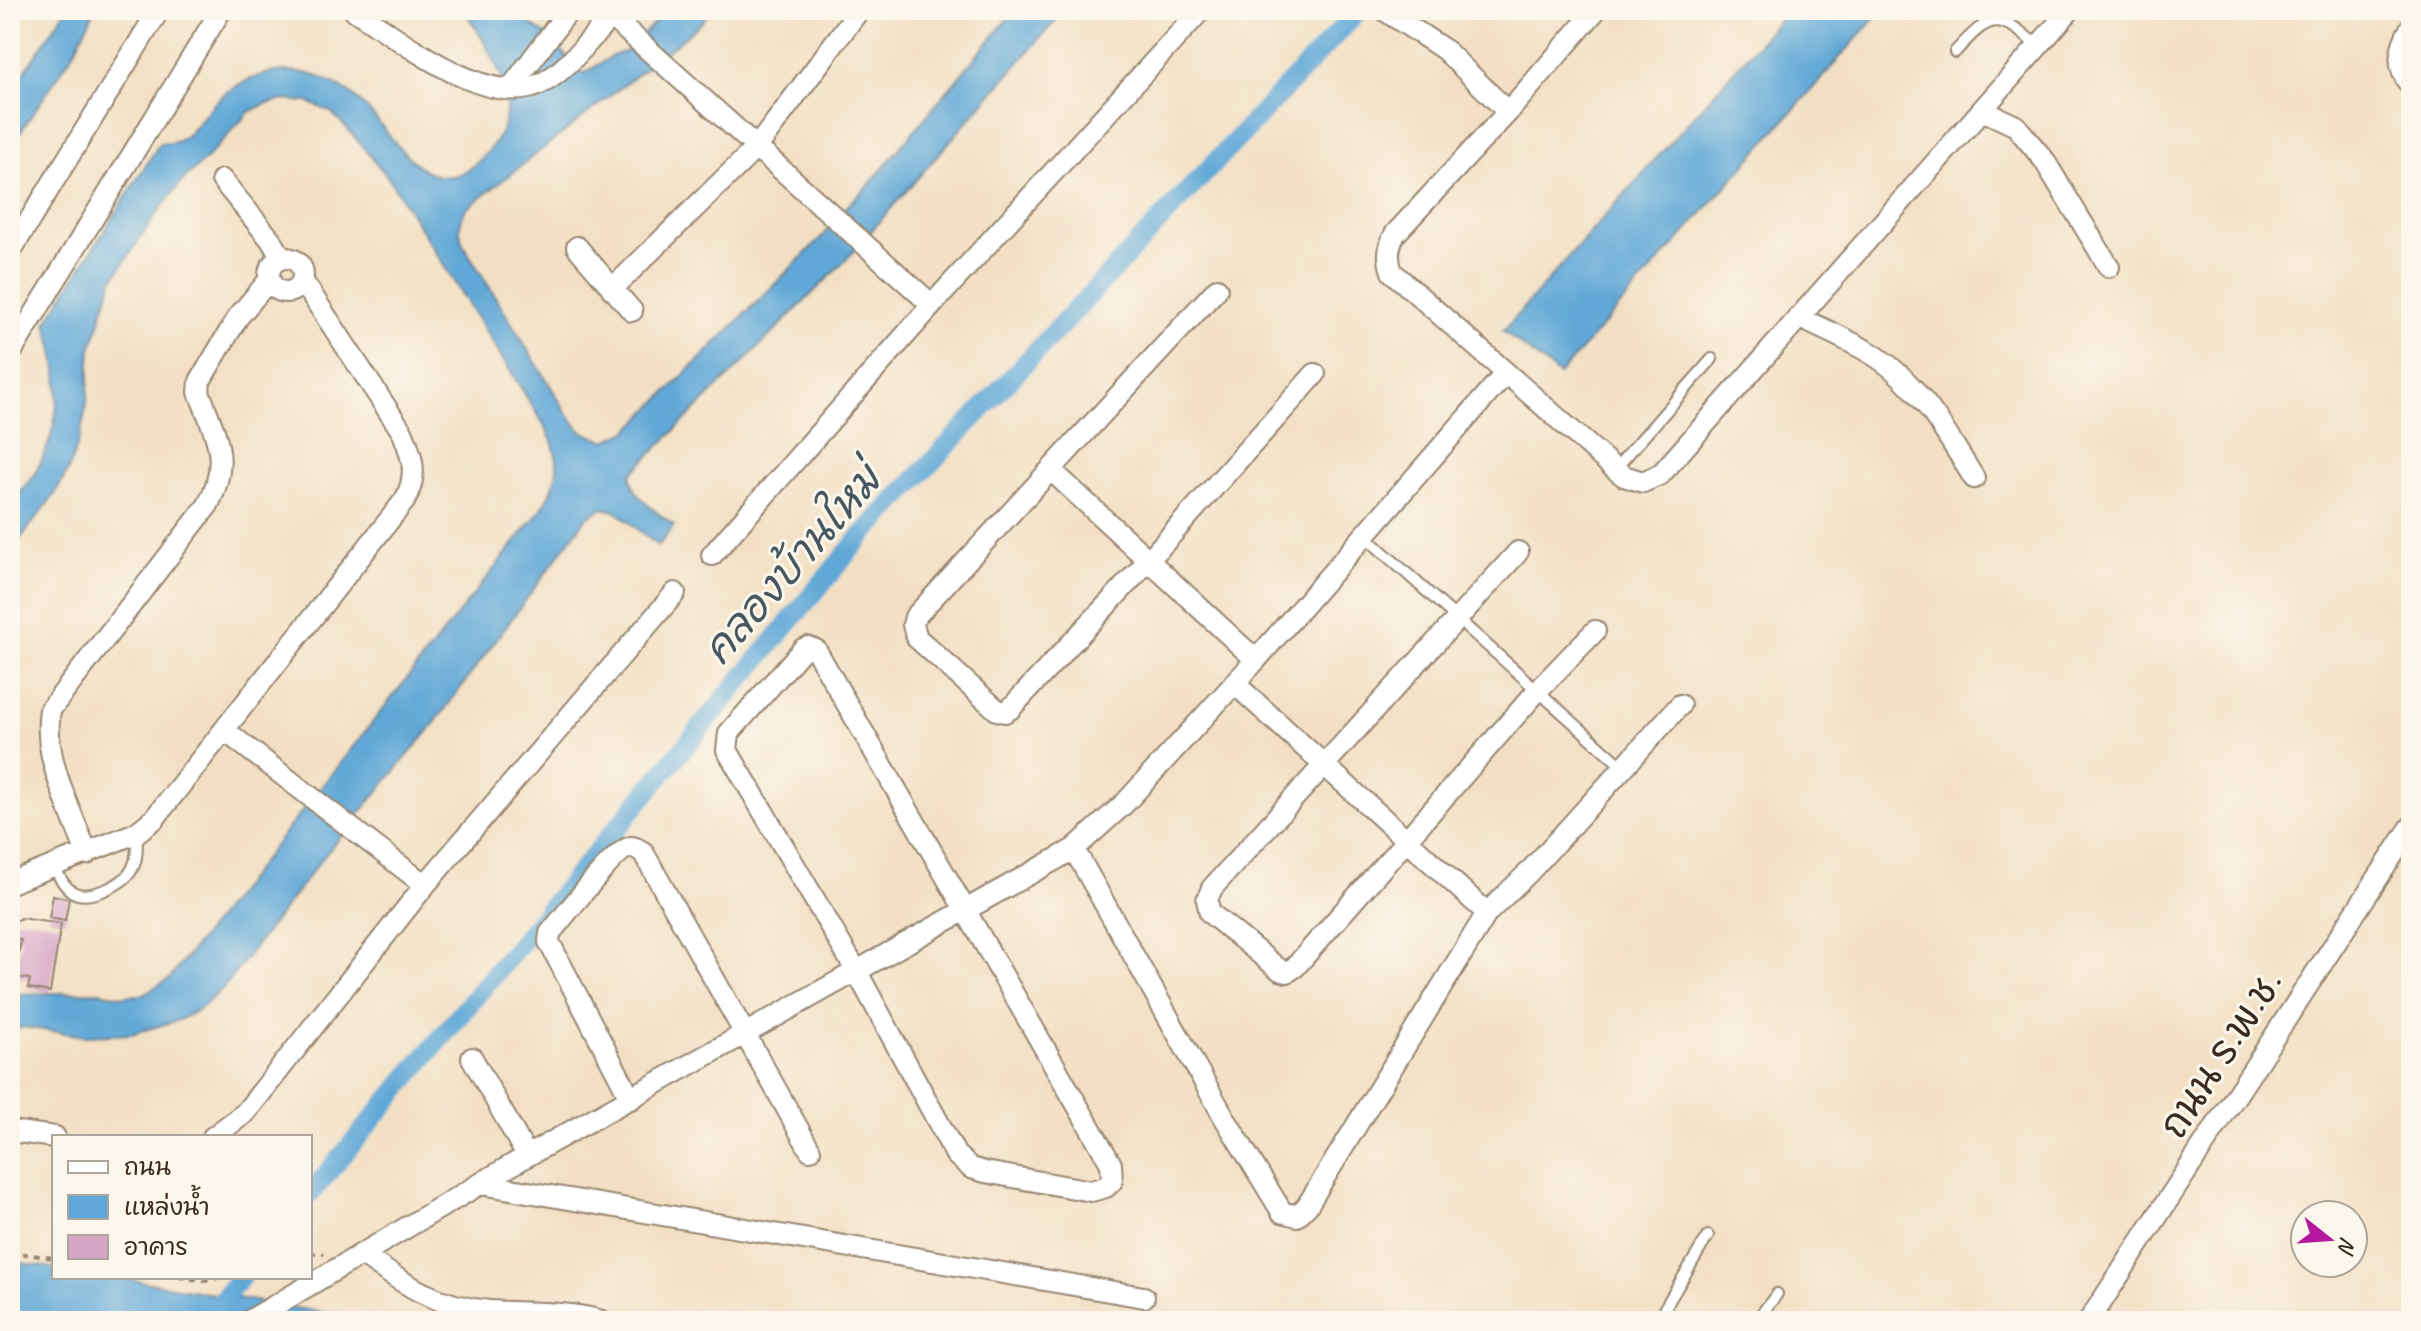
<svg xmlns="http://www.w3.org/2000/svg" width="2421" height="1331" font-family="Caveat,'Playpen Sans Thai',sans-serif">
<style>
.water{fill:#60a8d7;stroke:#4e697a;stroke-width:2}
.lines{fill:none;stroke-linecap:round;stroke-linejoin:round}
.canal{stroke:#60a8d7;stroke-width:20}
.building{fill:#d7a5c6}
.lane-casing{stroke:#978571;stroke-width:14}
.street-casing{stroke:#978571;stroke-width:24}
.path{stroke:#978571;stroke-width:4;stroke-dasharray:6 6;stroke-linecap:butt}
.lane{stroke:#fff;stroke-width:10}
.street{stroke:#fff;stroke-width:20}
.labels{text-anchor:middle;stroke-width:6;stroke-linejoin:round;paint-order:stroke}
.street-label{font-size:40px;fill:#3b2a1e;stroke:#fbf7ec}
.water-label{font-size:42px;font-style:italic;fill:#48565f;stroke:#fbf7ec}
</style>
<rect width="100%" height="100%" fill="#fbf7ec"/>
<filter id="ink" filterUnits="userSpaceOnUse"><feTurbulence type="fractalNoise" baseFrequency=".0125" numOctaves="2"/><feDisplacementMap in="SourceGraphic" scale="16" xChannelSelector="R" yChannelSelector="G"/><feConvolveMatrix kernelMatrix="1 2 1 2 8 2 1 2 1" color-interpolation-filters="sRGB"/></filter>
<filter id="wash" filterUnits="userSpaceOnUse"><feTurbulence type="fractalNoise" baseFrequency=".006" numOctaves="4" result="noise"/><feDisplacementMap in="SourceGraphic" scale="32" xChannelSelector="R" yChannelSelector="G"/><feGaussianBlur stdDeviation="1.8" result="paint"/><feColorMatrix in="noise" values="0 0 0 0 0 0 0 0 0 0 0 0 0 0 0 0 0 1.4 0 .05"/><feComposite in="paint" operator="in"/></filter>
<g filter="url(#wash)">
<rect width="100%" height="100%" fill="#f3e0c4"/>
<path class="water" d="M66,10H95L73,54L10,147V93Z
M464,10H510L553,40L576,68L585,73L612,56L627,51L667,10H710L703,21L686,36L465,210C459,223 458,233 464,246L567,413L581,431L605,441L628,431L824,235L835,218L868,186L1015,10H1065L844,262L631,474C630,497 658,512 674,526L658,546L616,511L602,508L587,517L431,728L320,861L224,987L200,1009L179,1020L131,1034L85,1036L23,1027L10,1031V983L17,994L99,992L122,996L141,995L169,979L543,507C561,475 562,459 545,426L388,177L346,127L331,112L308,102L285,100L265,104L249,112L205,160L184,179L154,217L112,281L91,350L87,402L80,437L68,471L55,494L10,552C10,539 7,521 10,509C13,497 29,485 35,473C62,426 64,373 46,323L160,143C191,147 200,114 220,98C238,82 262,72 286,71C312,71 339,83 358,100C394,132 429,214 483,157C499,141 509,120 506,97C503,71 479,32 464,10Z
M1788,10H1882L1559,375L1503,331Z
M10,1261L54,1268V1277H115L372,1321H10Z"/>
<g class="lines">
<path class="canal" d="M310,1194L858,540L1359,10
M204,1321L241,1277"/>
</g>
<g id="blocks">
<path class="building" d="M53,895L69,899L65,921L49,918Z
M20,918L61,924L50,992L28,988L30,979L15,977L21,940L10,935V919L20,920Z"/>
</g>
</g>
<g filter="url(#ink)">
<use href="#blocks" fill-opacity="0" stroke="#978571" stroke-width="2"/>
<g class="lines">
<g class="lane-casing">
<path id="lane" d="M1955,52C1990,14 1998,10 2038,47
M1615,469L1712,359
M1365,536L1623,767
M54,867C66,891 75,901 102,891C132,880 140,865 136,833
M1657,1321L1708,1236
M1756,1321L1777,1294"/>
</g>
<g class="street-casing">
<path id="street" d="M354,10C399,38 484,108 538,85C567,72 589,39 611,17
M604,10L932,305
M1596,10L1508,112L1395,234C1388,248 1387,257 1392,272L1615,469L1624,476L1643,482L1661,474L2070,10
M1387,12L1445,50L1508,112
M2411,27C2399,48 2395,67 2411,86
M510,89L569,10
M1982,110L2016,126L2044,160L2109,267
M222,180L271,240L282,258
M577,247L632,311
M10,252L159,10
M269 275a17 17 0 1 1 34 0a17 17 0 1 1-34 0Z
M612,289L757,147L859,10
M1217,289L915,617L913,625L917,638L997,710L1005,712L1010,709L1148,561L1315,374
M1798,317C1825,330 1852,341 1877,357C1921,386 1947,435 1974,478
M10,354L221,10
M1051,470L1256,660
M1518,552L1212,888L1207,900L1210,913L1280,970L1287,972L1295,967L1538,690L1595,631
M712,555L932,305L1201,10
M808,647L816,650L1111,1164L1112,1181L1106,1187L1091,1191L985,1172L971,1168L956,1155L857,972L727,750L729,733L803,649Z
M1234,683L1487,913
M224,730L425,885
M1074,849L1224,1117L1282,1212L1297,1216L1307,1206L1487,913L1530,871L1680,705
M87,854C71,809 42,758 50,710L208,505C231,459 216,437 199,392L200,381L238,317L270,279
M10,883L136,833L154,819L405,500C418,475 413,458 403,433L302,280
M472,1058L527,1156
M631,1099L549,942L550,933C563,918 616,848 631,847C636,847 639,850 643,852L810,1150
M10,1131L55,1137
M213,1137L245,1113L425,885L675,593
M481,1184L1144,1297
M361,1254C404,1284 436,1307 490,1311C529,1314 564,1310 602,1321
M249,1321L527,1156L1074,849L1125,803L1256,660L1505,374
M2089,1321L2411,827"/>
</g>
<path class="path" d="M10,1252L54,1258
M310,1253L324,1254
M179,1277L205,1281L221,1277"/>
<use href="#lane" class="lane"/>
<use href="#street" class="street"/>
</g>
</g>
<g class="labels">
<g class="street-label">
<text transform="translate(2220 1054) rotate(-57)" y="14">ถนน ร.พ.ช.</text>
</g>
<g class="water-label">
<text transform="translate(791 564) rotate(-49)" y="15">คลองบ้านใหม่</text>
</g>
</g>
<rect width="2421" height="1331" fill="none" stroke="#fbf7ec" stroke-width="40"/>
<rect x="52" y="1135" width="260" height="144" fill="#fbf7ec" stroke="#aea59a" stroke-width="2"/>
<rect x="68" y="1161" width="40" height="12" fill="#ffffff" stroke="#aea59a" stroke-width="2"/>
<text x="124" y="1175" font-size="24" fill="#3b2a1e">ถนน</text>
<rect x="68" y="1195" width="40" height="24" fill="#60a8d7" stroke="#aea59a" stroke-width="2"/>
<text x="124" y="1215" font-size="24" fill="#3b2a1e">แหล่งน้ำ</text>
<rect x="68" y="1235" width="40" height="24" fill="#d7a5c6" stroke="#aea59a" stroke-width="2"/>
<text x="124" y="1255" font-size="24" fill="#3b2a1e">อาคาร</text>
<g transform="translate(2329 1239) rotate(107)"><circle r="38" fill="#fbf7ec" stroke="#aea59a" stroke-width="2"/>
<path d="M0-6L14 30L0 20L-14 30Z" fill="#b5179e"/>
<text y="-12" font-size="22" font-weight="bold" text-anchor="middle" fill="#3b2a1e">N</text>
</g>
</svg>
